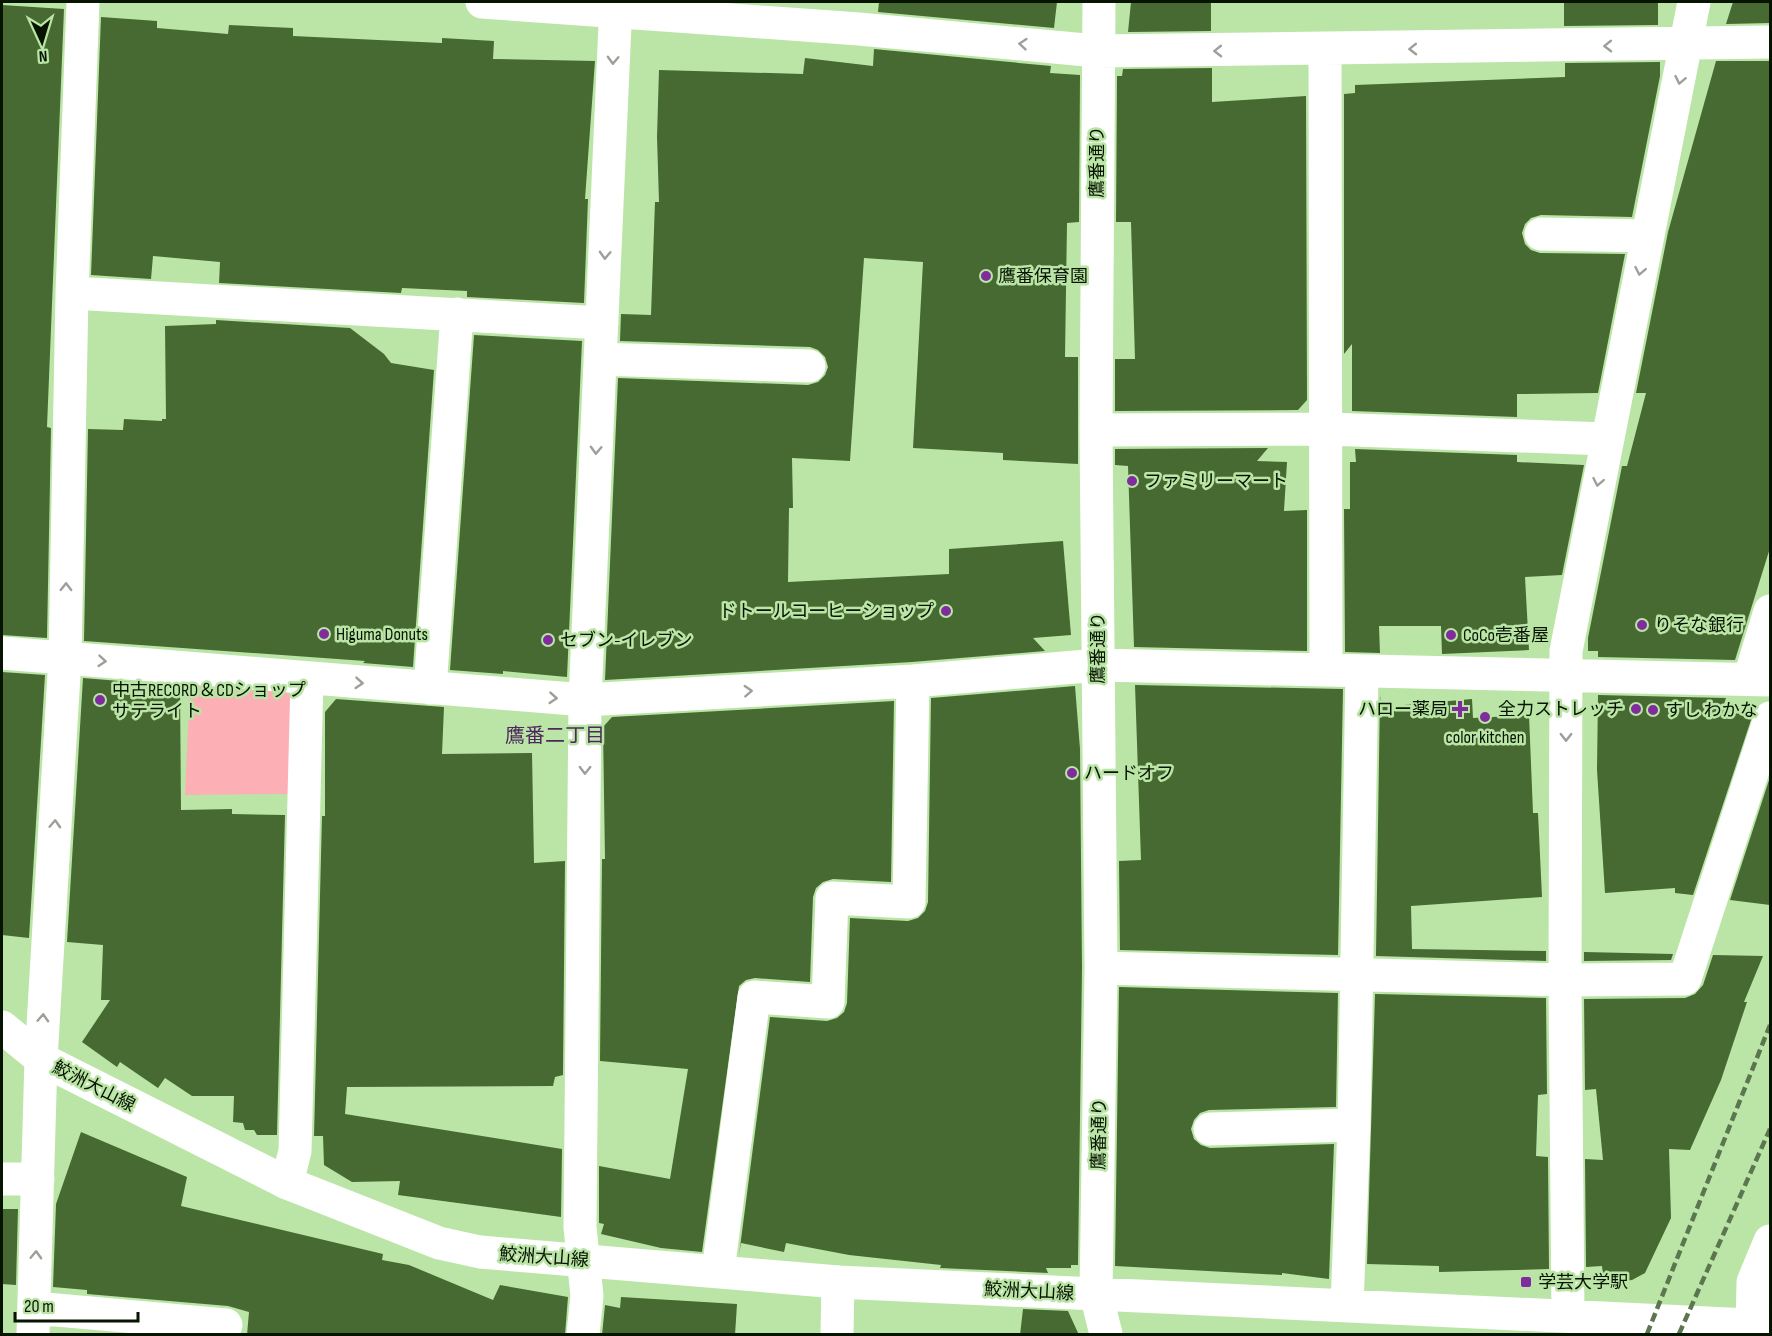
<svg xmlns="http://www.w3.org/2000/svg" width="1772" height="1336" font-family="'Sofia Sans Condensed','Noto Sans JP',sans-serif">
<style>
.green{fill:#fcb0b5}
.building{fill:#466a31}
.lines{fill:none;stroke-linecap:round;stroke-linejoin:round}
.minor{stroke:#fff;stroke-width:33}
.major{stroke:#fff;stroke-width:33}
.rail{stroke:#5c774f;stroke-width:4.5;stroke-dasharray:9 4.5;stroke-linecap:butt}
.oneway{stroke:#9ba199}
.poi-dot{fill:#7f2d9d;stroke:#bbe5a6;stroke-width:2}
.labels{text-anchor:middle;stroke-width:5;stroke-linejoin:round;paint-order:stroke}
.street-label{font-size:18px;fill:#061401;stroke:#bbe5a6}
.poi-label{font-size:18px;fill:#061401;stroke:#bbe5a6;text-anchor:start}
.neighbourhood-label{font-size:20px;fill:#4d275d;stroke:#bbe5a6}
</style>
<rect width="100%" height="100%" fill="#bbe5a6"/>
<path class="green" d="M190,683L287,691L294,702V794L185,795Z"/>
<path class="building" d="M879,2H1057L1054,28L878,12Z
M1131,2H1211V31L1128,32Z
M1564,2H1658V25L1564,26Z
M1733,2H1770V23L1726,24Z
M2,5L64,9L47,427L51,428L47,638L2,635Z
M101,17L157,21V28L228,34L229,25L293,28V36L442,43V38L494,41L493,59L595,61L585,199H588L584,303L467,297V291L402,288L401,293L219,283L220,262L153,256L151,279L91,275Z
M874,49L1051,66L1050,73L1080,75L1079,222L1067,223L1065,357H1078V464L1003,460V453L913,448L923,262L864,258L850,461L792,458L793,508H789L788,582L949,574V549L1063,541L1071,635L1033,638L1045,651L912,662L605,680L618,378L808,385L818,382L825,375L828,367L825,357L818,350L810,347L620,341L621,314L651,315L655,202H659L657,137L659,70L803,74L805,58L873,66Z
M1716,61H1770V548L1735,660L1598,657V651H1588V638L1622,466H1627L1646,393H1636L1668,232Z
M1660,62V76L1632,217L1541,215L1531,218L1525,224L1522,233L1525,244L1531,250L1540,253L1625,254L1598,393L1517,394V417L1352,411V344L1344,354V94L1355,93V85L1565,77V63Z
M1212,68V102L1306,96L1307,400L1298,410L1115,411V359H1135L1131,222H1116L1117,76H1122L1123,69Z
M216,320L350,328L384,354L391,363L434,370L413,667L363,663L365,661L84,641L88,429L123,430L124,419L162,421V419H166L165,326L216,324Z
M474,335L582,341L567,677L503,671V674L450,670Z
M1268,448L1257,461L1287,462L1284,511L1307,510V651L1134,647L1128,466L1115,465V449Z
M1355,449L1517,455V462L1584,465L1562,575L1525,577L1529,650L1442,654L1441,626H1379L1380,653L1345,652L1344,509H1350V462H1356Z
M2,672L45,675L29,938L2,935Z
M83,678L180,686L181,810L232,809V814L285,815L277,1135H257L254,1130H245L243,1123L233,1122L234,1096H192L165,1078L158,1088L120,1062L117,1067L82,1042L110,1000H101L103,945L67,942Z
M1135,685L1343,689L1338,955L1120,950L1119,861L1141,860Z
M1075,686L1080,749L1082,968L1078,1265H1071V1268H1046L1048,1273L940,1268L941,1265L849,1255L786,1243L784,1252L741,1243L739,1255L770,1017L827,1021L837,1018L844,1012L847,1003L850,918L908,921L918,918L925,911L928,902L931,698Z
M1380,695L1381,707L1472,699L1473,718L1529,715L1533,813H1538L1542,897L1411,906L1412,949L1546,951V961L1376,956Z
M1598,695L1726,698L1722,710L1755,708L1693,895L1675,893V888L1605,893L1597,770Z
M336,699L444,707L442,754L532,753L534,863L565,861L563,1075L555,1077L553,1086L347,1087L345,1114L562,1149L561,1217L398,1195L400,1181L352,1182L324,1165L323,1136H314L322,816H325V712Z
M894,701L891,882L833,879L823,882L816,888L813,897L810,982L755,978L746,980L739,986L702,1252L661,1248L601,1234L604,1224L599,1223V1166L670,1179L688,1069L600,1061L602,859H605L603,727L612,717Z
M1770,777V905L1730,900Z
M1584,952L1673,954L1671,960L1584,961Z
M1713,955L1763,956L1744,1002H1747L1721,1080L1690,1150L1669,1149L1671,1218L1645,1273L1632,1280L1604,1284L1602,1266L1586,1267L1585,1159L1603,1160L1596,1089L1585,1090L1584,999L1685,998L1695,994L1703,985Z
M1119,987L1338,993L1336,1107L1209,1110L1200,1113L1194,1120L1191,1129L1194,1139L1201,1145L1210,1148L1334,1144L1329,1279L1282,1273V1275L1115,1266Z
M1375,994L1546,998L1547,1094L1538,1095L1536,1156L1548,1157L1549,1269L1439,1272V1266L1367,1264Z
M81,1132L187,1177L181,1206L383,1254L382,1260L409,1265L493,1300L500,1285L568,1297L565,1335H247L249,1312L228,1306L87,1294V1290L53,1287L56,1204Z
M2,1209H18L16,1285L2,1284Z
M621,1297L737,1304L735,1335H602L605,1305L620,1308Z
M1023,1309L1068,1311L1079,1335H1020Z"/>
<g class="lines">
<path class="minor" d="M482,2L859,29L1097,51L1770,42
M1099,2L1096,430L1101,968L1096,1294L1770,1326
M1325,50L1326,670
M1541,234L1647,236
M72,293L602,323
M600,359L809,366
M1096,430L1328,429L1606,439
M2,653L585,700L913,681L1098,665L1770,680
M1750,677L1770,611
M430,688L457,314
M1101,968L1565,980L1685,979L1770,718
M1210,1129L1354,1125
M2,1179H38
M287,1183L295,1151L307,679
M718,1271L754,997L828,1002L832,898L909,902L913,681
M1347,1305L1354,1125L1362,671
M34,1308L226,1325
M1568,1316L1565,980L1566,651L1694,2
M1752,1325L1753,1282L1770,1241
M33,1334L41,1059L65,658L72,293L83,2
M583,1334L587,1296L580,1227L585,700L616,2
M837,1334L838,1282"/>
<path class="major" d="M2,1027L41,1059L287,1183L439,1243L480,1252L838,1282L1096,1294L1106,1334"/>
<path class="rail" d="M1647,1334L1770,1025
M1679,1334L1770,1129"/>
</g>
<defs><path id="oneway-chevron" d="M-2-3.5L2.5 0L-2 3.5" fill="none" stroke-width="1.6" stroke-linecap="round" stroke-linejoin="round" transform="scale(1.5)"/></defs>
<g class="oneway">
<use href="#oneway-chevron" transform="translate(1023 44) rotate(-175)"/>
<use href="#oneway-chevron" transform="translate(1608 46) rotate(179)"/>
<use href="#oneway-chevron" transform="translate(1413 49) rotate(179)"/>
<use href="#oneway-chevron" transform="translate(1218 51) rotate(179)"/>
<use href="#oneway-chevron" transform="translate(613 60) rotate(92)"/>
<use href="#oneway-chevron" transform="translate(1680 80) rotate(102)"/>
<use href="#oneway-chevron" transform="translate(605 255) rotate(92)"/>
<use href="#oneway-chevron" transform="translate(1640 271) rotate(101)"/>
<use href="#oneway-chevron" transform="translate(596 450) rotate(92)"/>
<use href="#oneway-chevron" transform="translate(1598 482) rotate(101)"/>
<use href="#oneway-chevron" transform="translate(66 587) rotate(-89)"/>
<use href="#oneway-chevron" transform="translate(102 661) rotate(5)"/>
<use href="#oneway-chevron" transform="translate(359 683) rotate(4)"/>
<use href="#oneway-chevron" transform="translate(748 691) rotate(-3)"/>
<use href="#oneway-chevron" transform="translate(553 698) rotate(4)"/>
<use href="#oneway-chevron" transform="translate(1566 737) rotate(90)"/>
<use href="#oneway-chevron" transform="translate(585 770) rotate(91)"/>
<use href="#oneway-chevron" transform="translate(55 824) rotate(-87)"/>
<use href="#oneway-chevron" transform="translate(43 1018) rotate(-87)"/>
<use href="#oneway-chevron" transform="translate(36 1255) rotate(-88)"/>
</g>
<g class="poi-dot">
<circle cx="986" cy="276" r="6"/>
<circle cx="1132" cy="481" r="6"/>
<circle cx="946" cy="611" r="6"/>
<circle cx="1642" cy="625" r="6"/>
<circle cx="324" cy="634" r="6"/>
<circle cx="1451" cy="635" r="6"/>
<circle cx="548" cy="640" r="6"/>
<circle cx="100" cy="700" r="6"/>
<path d="M1457 700h6v6h6v6h-6v6h-6v-6h-6v-6h6z"/>
<circle cx="1636" cy="709" r="6"/>
<circle cx="1653" cy="710" r="6"/>
<circle cx="1485" cy="717" r="6"/>
<circle cx="1072" cy="773" r="6"/>
<rect x="1520" y="1276" width="12" height="12" rx="3"/>
</g>
<g class="labels">
<g class="street-label">
<text transform="translate(1097 162) rotate(-90)" y="6">鷹番通り</text>
<text transform="translate(1098 648) rotate(-90)" y="6">鷹番通り</text>
<text transform="translate(94 1086) rotate(27)" y="6">鮫洲大山線</text>
<text transform="translate(1099 1134) rotate(-89)" y="6">鷹番通り</text>
<text transform="translate(544 1257) rotate(4)" y="6">鮫洲大山線</text>
<text transform="translate(1029 1291) rotate(3)" y="6">鮫洲大山線</text>
</g>
<g class="poi-label">
<text x="998" y="282">鷹番保育園</text>
<text x="1144" y="487">ファミリーマート</text>
<text x="934" y="617" text-anchor="end">ドトールコーヒーショップ</text>
<text x="1654" y="631">りそな銀行</text>
<text x="336" y="640">Higuma Donuts</text>
<text x="1463" y="641">CoCo壱番屋</text>
<text x="560" y="646">セブン-イレブン</text>
<text x="112" y="696">中古RECORD＆CDショップ<tspan x="112" dy="21">サテライト</tspan></text>
<text x="1448" y="715" text-anchor="end">ハロー薬局</text>
<text x="1624" y="715" text-anchor="end">全力ストレッチ</text>
<text x="1665" y="716">すし わかな</text>
<text x="1485" y="743" text-anchor="middle">color kitchen</text>
<text x="1084" y="779">ハードオフ</text>
<text x="1538" y="1288">学芸大学駅</text>
</g>
<g class="neighbourhood-label">
<text x="555" y="742">鷹番二丁目</text>
</g>
</g>
<rect width="1772" height="1336" fill="none" stroke="#061401" stroke-width="6"/>
<g transform="translate(42 42) rotate(176)" stroke="#bbe5a6" stroke-width="4.5" paint-order="stroke">
<path d="M0-4.5L10 22L0 15L-10 22Z" fill="#061401"/>
<text y="-9" font-size="16" font-weight="bold" text-anchor="middle" fill="#061401">N</text>
</g>
<path d="M15 1312v9h123v-9" fill="none" stroke="#061401" stroke-width="3"/>
<text x="24" y="1312" font-size="18" fill="#061401" stroke="#bbe5a6" stroke-width="4.5" paint-order="stroke">20 m</text>
</svg>
